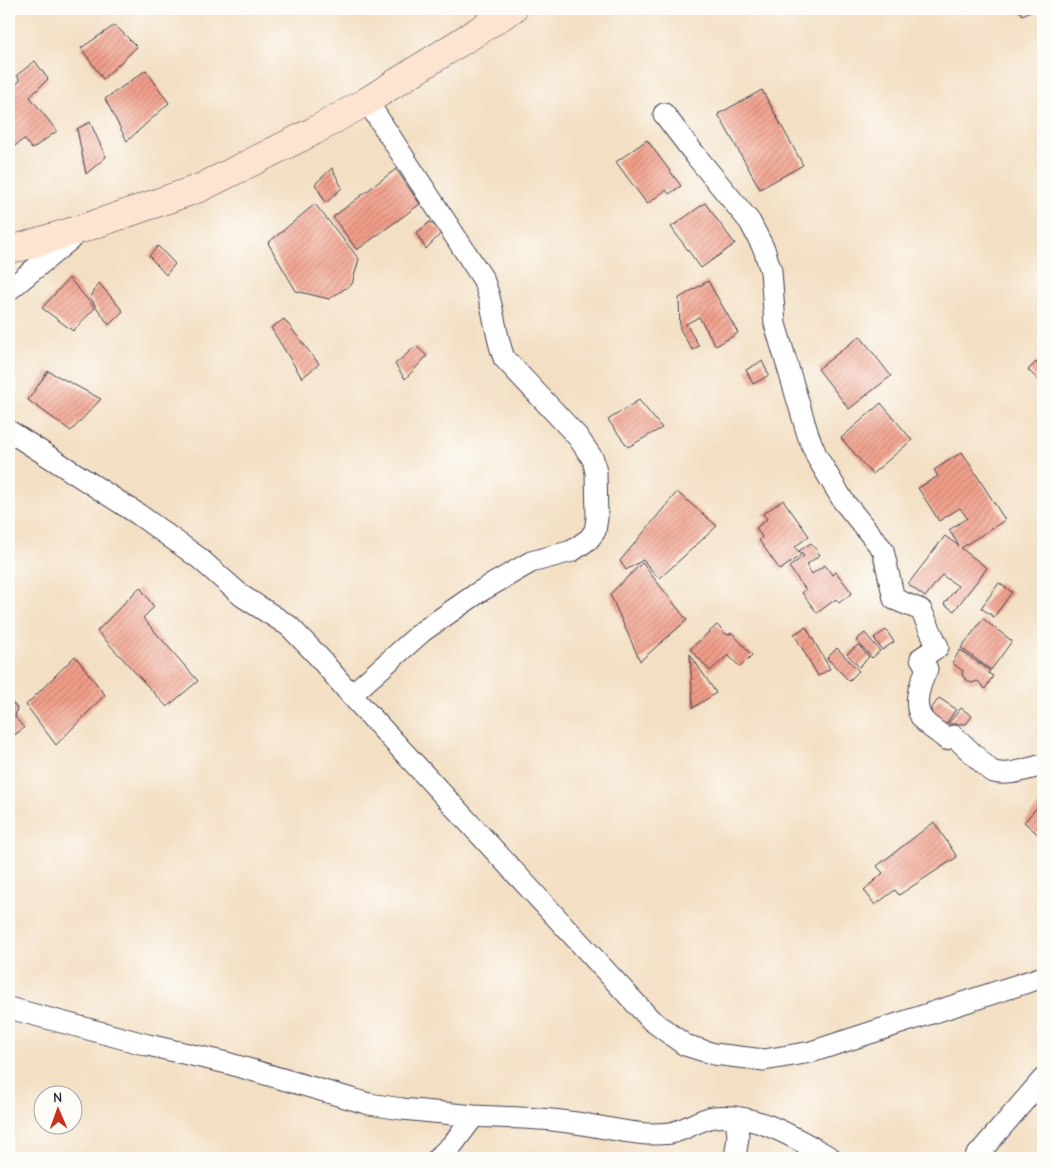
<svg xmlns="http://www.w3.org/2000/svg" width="1052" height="1167" font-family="'Comic Neue',sans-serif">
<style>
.building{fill:url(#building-hatch)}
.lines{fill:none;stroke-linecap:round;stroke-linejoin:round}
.minor-casing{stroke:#413e4f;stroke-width:23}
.secondary-casing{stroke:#413e4f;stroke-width:29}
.minor{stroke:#fff;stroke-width:21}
.secondary{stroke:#fde4d1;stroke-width:28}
</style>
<defs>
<pattern id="building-hatch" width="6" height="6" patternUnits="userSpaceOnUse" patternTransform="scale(1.25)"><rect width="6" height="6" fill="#f19e89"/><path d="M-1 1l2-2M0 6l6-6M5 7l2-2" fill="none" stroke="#c38071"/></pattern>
</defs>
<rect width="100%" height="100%" fill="#fdfcf7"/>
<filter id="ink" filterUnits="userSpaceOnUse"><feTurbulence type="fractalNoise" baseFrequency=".02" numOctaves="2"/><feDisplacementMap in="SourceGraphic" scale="10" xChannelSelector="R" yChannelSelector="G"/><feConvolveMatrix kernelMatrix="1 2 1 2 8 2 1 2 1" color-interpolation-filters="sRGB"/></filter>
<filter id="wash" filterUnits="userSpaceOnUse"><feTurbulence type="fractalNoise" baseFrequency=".0096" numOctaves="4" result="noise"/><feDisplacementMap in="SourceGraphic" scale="20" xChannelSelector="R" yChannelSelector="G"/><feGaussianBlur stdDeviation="1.12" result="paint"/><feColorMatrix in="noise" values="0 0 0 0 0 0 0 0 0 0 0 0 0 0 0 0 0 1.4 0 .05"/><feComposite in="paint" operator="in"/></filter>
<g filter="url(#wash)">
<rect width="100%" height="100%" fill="#f3dfc3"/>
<g id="blocks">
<path class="building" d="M1019,9H1035L1022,15Z
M115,25L137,47L103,79L81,48Z
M35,61L48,79L30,97L57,131L32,149L24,139L12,148L9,142V90L20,81L17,75Z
M146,70L169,103L127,141L105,99Z
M762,90L803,165L760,189L718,114Z
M90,122L106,157L86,174L77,129Z
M647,140L681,186L669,194L666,190L647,204L616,162Z
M332,168L342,188L326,203L315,184Z
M396,169L420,204L357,250L333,217Z
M705,203L735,244L701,268L671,227Z
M315,204L359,259L352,284L329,299L296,291L268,243Z
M430,222L442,232L426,249L416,233Z
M158,246L175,264L166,275L149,256Z
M69,278L95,308L73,331L42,308Z
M708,281L738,333L716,346L699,317L686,324L699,346L692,350L680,329L679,298Z
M99,283L123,311L109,325L90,298Z
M284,319L319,364L302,378L271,328Z
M860,336L891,376L849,409L818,369Z
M416,346L427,356L405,379L395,364Z
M762,361L769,375L753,384L746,370Z
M1036,362L1043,369V384L1028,370Z
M48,371L101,399L71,431L28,400Z
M639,400L662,428L628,447L608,420Z
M881,403L912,440L872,474L841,438Z
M962,452L1005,520L961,548L987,568L954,611L944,604L958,586L942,575L925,597L908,584L945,536L959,546L949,530L967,518L960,508L939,521L918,488L938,476L934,470Z
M677,492L717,526L659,579L643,560L626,570L620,561Z
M783,500L809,536L795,547L801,555L780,570L759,540L762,537L756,528L767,519L763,514Z
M811,543L820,555L806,565L812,574L825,565L832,575L836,572L852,593L839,603L836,599L817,613L802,593L806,590L789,567L804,556L799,551Z
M642,563L687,620L640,661L610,594Z
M999,583L1012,592L994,617L981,608Z
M140,587L154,607L143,618L198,681L167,707L97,631Z
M983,619L1012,641L991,670L961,648Z
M717,625L727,635L732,633L752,655L740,667L728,655L710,671L690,649Z
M806,627L830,669L818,676L794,634Z
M886,630L894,642L882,650L874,638Z
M865,633L880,651L872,658L856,640Z
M858,645L869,657L859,667L847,654Z
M837,648L859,671L849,681L827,658Z
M960,650L990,671L988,673L993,676L985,689L978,681L971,683L962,676L963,671L952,663Z
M690,654L716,693L693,708Z
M75,656L105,695L56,745L26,705Z
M939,698L956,709L945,726L932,716L931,709Z
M9,699L17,708L15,717L24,728L9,739Z
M961,708L972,716L966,724H948Z
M1043,801V839L1024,822Z
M934,822L957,857L899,895L895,890L875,905L864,890L883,873L877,866Z"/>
</g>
</g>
<g filter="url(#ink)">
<use href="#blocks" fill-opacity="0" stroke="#413e4f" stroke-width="1"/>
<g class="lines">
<g class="minor-casing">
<path id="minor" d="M664,114L696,156L750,222L764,249L771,271L775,324L808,435L817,457L844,502L883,550L894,599L921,610L938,647L921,658L927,669C920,684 911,706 924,721C930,728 939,732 946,739L954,736L991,771C1006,777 1027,769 1043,765
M9,290L78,233
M9,431L138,514L199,558L242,596L289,626L317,655L351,695L651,1020L685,1045L714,1054L764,1060L811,1052L1043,977
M351,695L423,631L479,592L531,562L572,551L589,539L595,531L597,518L596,472L593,459L577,436L504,358C494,332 494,304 483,279L367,101
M9,1008L148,1045L227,1063L369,1104L402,1109L474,1116
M438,1158L453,1144L474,1116C503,1118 533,1117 561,1121C591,1124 619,1132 648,1134C656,1134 664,1134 671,1133C686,1130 699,1119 714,1117C755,1112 797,1139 831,1158
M735,1158L738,1137L736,1117
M975,1158L1043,1079"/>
</g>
<g class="secondary-casing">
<path id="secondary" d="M9,249L21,247L84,228L200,188L314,131L367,101L513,9"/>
</g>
<use href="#minor" class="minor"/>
<use href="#secondary" class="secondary"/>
</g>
</g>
<rect width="1052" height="1167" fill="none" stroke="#fdfcf7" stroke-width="30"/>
<g transform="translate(58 1110) rotate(358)"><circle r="24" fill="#fdfcf7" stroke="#a5a5ac"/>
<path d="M0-4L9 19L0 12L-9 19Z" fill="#c8321e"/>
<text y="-8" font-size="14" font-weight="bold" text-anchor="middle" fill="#22223b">N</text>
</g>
</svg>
